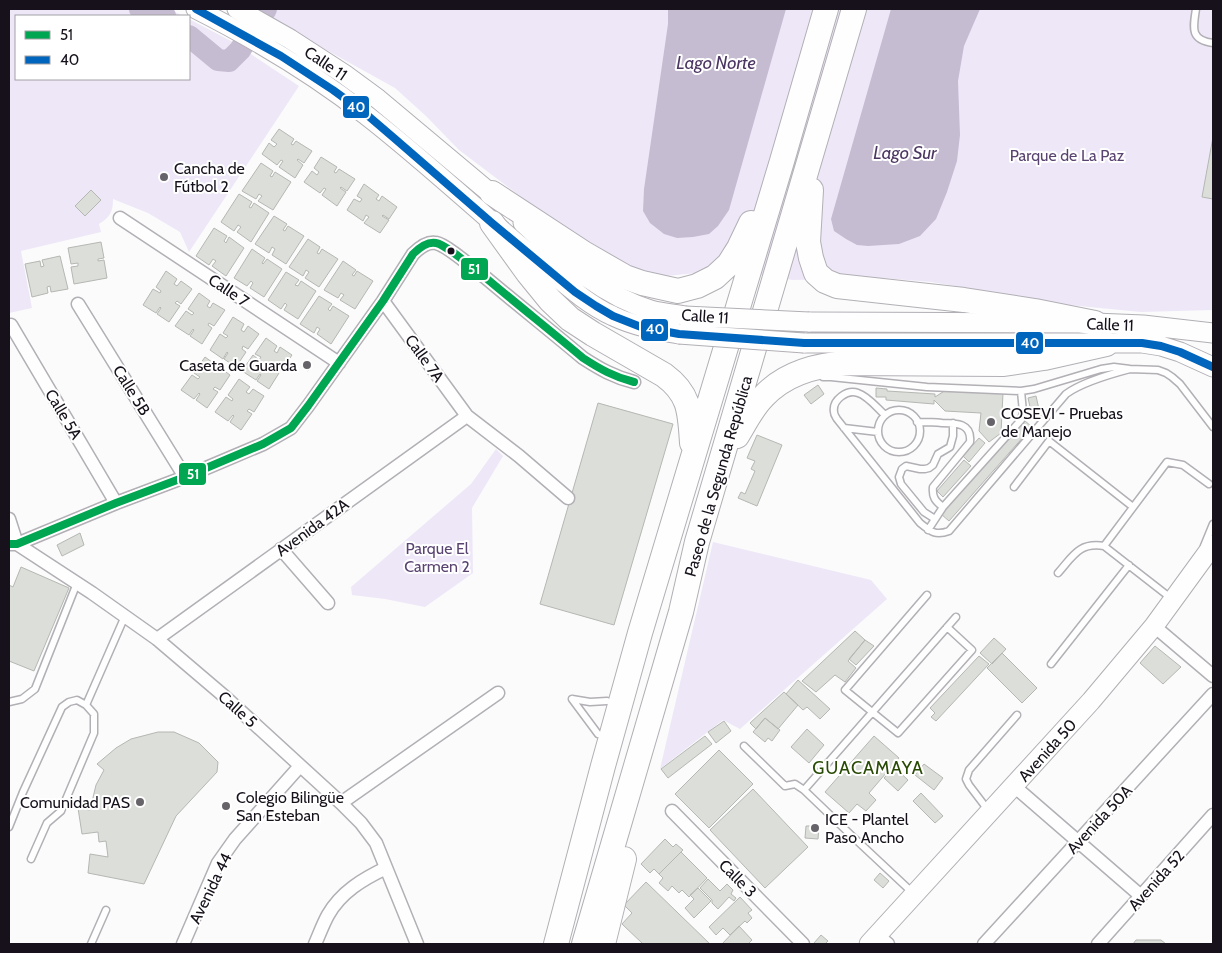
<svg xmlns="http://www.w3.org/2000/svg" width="1222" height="953" font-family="Cabin,sans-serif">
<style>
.green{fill:#eee7f8}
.water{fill:#c6bcd2}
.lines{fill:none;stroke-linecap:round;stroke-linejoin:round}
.river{stroke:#c6bcd2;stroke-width:22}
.building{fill:#dcdfd9;stroke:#b4b7b2}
.lane-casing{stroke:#b2afb5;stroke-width:9}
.street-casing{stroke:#b2afb5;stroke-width:15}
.secondary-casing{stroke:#b2afb5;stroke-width:21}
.highway-casing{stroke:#b2afb5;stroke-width:26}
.lane{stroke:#fefefe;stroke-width:6}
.street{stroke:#fefefe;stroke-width:12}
.secondary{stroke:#fefefe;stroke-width:19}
.highway{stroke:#fefefe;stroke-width:24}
.secondary-bridge-casing{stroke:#b2afb5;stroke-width:21;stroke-linecap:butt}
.secondary-bridge{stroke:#fefefe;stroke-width:19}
.bus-1-casing{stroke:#fff;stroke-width:11}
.bus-2-casing{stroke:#fff;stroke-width:11}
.bus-1{stroke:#00a651;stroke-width:8}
.bus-2{stroke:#0065bd;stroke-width:8}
.poi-dot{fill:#666369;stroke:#fff;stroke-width:2}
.bus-dot{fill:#16111b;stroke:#fff;stroke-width:2}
.labels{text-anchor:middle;stroke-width:4;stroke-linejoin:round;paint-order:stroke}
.street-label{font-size:16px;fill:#16111b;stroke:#fff}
.park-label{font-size:16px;fill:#594371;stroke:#fff}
.poi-label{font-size:16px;fill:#16111b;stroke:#fff;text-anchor:start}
.water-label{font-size:18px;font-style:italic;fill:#4b3562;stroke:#fff}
.neighbourhood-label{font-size:18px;letter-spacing:1px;fill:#294a05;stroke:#fff}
.line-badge{stroke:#fff;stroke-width:2}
.badge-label{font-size:14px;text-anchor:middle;font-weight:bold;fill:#fff}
</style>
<rect width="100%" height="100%" fill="#fbfbfb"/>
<path class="green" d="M9,9H169L183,16H16V79H189V19L231,41L299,86L189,252L180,232L148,213L113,199C113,212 110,217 99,224L101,232L21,251L32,308L9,313Z
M277,9H1213V310L1141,312L1069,305L931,282L883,278L793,280L728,270L666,276L616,265L552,220L459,150L426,116L395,88L321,47L271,17Z
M496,449L503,456L472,508L473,573L425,607L385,599L352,595L351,587L471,484Z
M713,542L871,580L887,599L740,729L723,720L660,769Z"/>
<path class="water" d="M668,9H786L729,210L718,226L709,234L693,237L677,238L664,234L650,223L643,211L644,189L668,24Z
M891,9H980L964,46L958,81L960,135L957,161L947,192L936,219L920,236L899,244L868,246L857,245L846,239L834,231L831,219Z"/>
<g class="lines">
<path class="river" d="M140,9L163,14L165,16
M189,36L218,60L229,61L240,50L266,9"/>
</g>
<path class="building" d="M279,129L294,139L291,144L293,145L296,141L312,151L304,163L298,159L297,160L303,165L295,178L279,167L283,161L281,160L277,165L262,154L269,143L274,147L277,144L271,140Z
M1213,137V199L1202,197Z
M321,157L337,167L334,172L336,173L339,169L355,179L347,191L341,187L340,188L346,192L337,206L322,195L326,189L324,188L320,193L304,182L312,171L317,175L319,172L314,168Z
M261,163L273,171L270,176L272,177L275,172L291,182L273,210L258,201L262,196L259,194L256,199L242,191Z
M364,184L379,195L376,199L379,201L382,196L397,207L389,219L383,215L382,216L389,220L380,233L364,223L369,217L366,215L363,221L347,210L354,199L360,202L362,199L357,196Z
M91,190L101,200L85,216L75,206Z
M239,194L252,202L249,207L251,208L254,203L269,213L251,242L237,232L241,227L238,225L234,231L221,222Z
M274,216L287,224L283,230L285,231L288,226L304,236L286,264L272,255L275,249L272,247L269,253L255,244Z
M214,228L227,236L224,241L226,243L229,237L244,248L226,276L212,266L216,261L213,259L209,265L196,256Z
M308,239L320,247L317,253L319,254L322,249L338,259L319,287L305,278L309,272L306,270L303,276L289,267Z
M101,242L104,258L98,259V261L104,260L107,278L74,284L71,267L78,266V263L71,264L68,248Z
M252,249L265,258L262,263L263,264L267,259L282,269L264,297L250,288L253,283L251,281L247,286L234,278Z
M60,256L68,289L51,292L50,286L47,287L48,293L32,297L25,264L40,261L41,267L44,266L42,260Z
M343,261L356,270L352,275L354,276L357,271L373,281L355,309L340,300L344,295L341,293L338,298L324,290Z
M166,271L177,279L174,284L177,286L181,281L192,289L181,304L177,301L175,303L180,306L169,322L157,314L161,308L160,307L156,313L143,305L153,289L160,293L161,291L156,287Z
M286,272L299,280L295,285L298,286L301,281L316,291L298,319L284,310L287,305L285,303L281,309L268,300Z
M199,293L210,301L207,306L210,308L213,303L225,310L214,326L209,323L208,325L212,328L202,344L190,336L194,330L193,329L189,335L175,326L186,311L192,315L194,313L188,309Z
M319,296L332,304L328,309L330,311L333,306L349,316L331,344L317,334L320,329L317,327L314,333L300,324Z
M233,317L244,324L241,330L244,332L248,326L259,334L248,349L243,346L242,349L246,352L236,367L224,359L228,353L227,352L223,359L210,350L220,334L226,338L228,336L223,333Z
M266,338L277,346L274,351L277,353L280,347L292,355L281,371L276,367L275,370L279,373L269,389L257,381L261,375L260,374L256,380L242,371L253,355L259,360L261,357L255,354Z
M205,357L216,365L212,370L216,372L219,367L230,375L220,390L215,387L213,389L218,392L207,408L196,400L200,394L199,393L194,399L181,390L192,375L198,379L200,377L194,373Z
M306,360L312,363L308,371L302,367Z
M239,379L250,387L246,392L249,394L253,389L264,396L254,412L249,409L247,411L252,414L241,430L230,422L234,416L233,415L228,421L215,412L226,397L232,401L233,399L228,395Z
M818,385L824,394L811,404L804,395Z
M876,388L887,389V391L935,394V397L946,390L1003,393L1001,433L989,442L979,431L981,413L945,411L934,400V404L886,400V397H876Z
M1036,396L1041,418L1033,420L1028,398Z
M598,403L673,424L614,625L540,604Z
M1024,420L1032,427L949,521L941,514Z
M757,435L782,445L757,506L738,498L741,492L745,494L755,471L751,469L755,461L747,458Z
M979,438L985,443L969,462L963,456Z
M964,460L971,466L943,497L937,491Z
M80,533L84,545L62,556L57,545Z
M21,567L69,588L34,671L9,661V585L13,587Z
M855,631L865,640L848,661L856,668L845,682L835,675L816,692L802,681Z
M994,638L1006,649L992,664L980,653Z
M865,640L874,646L856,665L849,659Z
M1155,646L1181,667L1163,684L1140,663Z
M1002,653L1037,688L1022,703L987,668Z
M979,656L989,664L936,721L931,717L935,713L930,708Z
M798,680L830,709L820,719L807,707L803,710L786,694Z
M784,692L798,705L778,729L765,718L756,729L750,723Z
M765,718L780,730L772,741L768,738L765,742L753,732Z
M724,721L731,731L716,743L708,732Z
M807,729L824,745L809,763L791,747Z
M158,732H174L199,743L218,762L217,772L176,816L144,884L88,873L90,854L108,857L106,841L99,842L98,832L82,834L78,808L90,810L96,785L104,770L97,764L116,748L131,739Z
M705,736L712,744L668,778L661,769Z
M874,736L899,758L869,793L876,800L866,811L857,804L849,813L825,792Z
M719,750L753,784L709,828L675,794Z
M924,764L943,778L934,790L915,775Z
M894,767L908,780L898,791L884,778Z
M753,789L808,847L765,888L710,830Z
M921,793L943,816L935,823L913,801Z
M806,826H819L818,839L805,838Z
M665,839L673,847L676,844L683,850L659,874L654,869L650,873L641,864Z
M681,852L707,878L689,897L682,890L679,893L672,886L668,891L659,883L663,878L659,874Z
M880,873L889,881L883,888L874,880Z
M708,879L720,891L727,884L733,890L731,894L736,898L734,901L729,897L718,909L712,903V900L700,888Z
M646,882L710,944H643L622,924L632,913L624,905Z
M698,888L711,901L694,918L685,908L694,899L690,895Z
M740,897L752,910L748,913L752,918L747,923L745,921L730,935L723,928L716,935L709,927Z
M739,926L752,940L748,944H722Z
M821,935L828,941L825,944H815L814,943Z
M1136,940H1161L1166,944H1133Z"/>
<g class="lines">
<g class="lane-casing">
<path id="lane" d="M1196,9C1193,28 1190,40 1213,43
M823,377H831L927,387L1021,391L1034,389L1101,369L1114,367L1130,369L1158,370L1166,373L1172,377L1180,384L1213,427
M878 431a21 21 0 1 1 42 0a21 21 0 1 1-42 0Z
M885,415C877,408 868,396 858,393C847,389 832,400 834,412C834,415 836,417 837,419L920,523C931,532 936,536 949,531L1066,394C1082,382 1111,374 1130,369
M917,422C926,422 934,422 942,423C956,423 972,423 970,442L933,487C932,497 935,501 943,507L1021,420L1023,412L1021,391
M844,428L878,432
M1014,487L1049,441L1133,507
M935,519L924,512L901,484L899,477L902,469L906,466L920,469H925L929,468L933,465L938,454L950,447L953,436V423
M928,530L943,507
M1104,546L1167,462L1183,465L1209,484
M1204,546L1213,524
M1058,573C1073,556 1079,542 1104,546L1172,599
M927,595L845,690L898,733L972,650L947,627
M1051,664L1129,565
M572,699L598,734
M572,699L590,702L607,701
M9,702L22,699L35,689L77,583
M744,746L785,786L795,784L804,790L852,836L914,894
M804,790L956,617
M988,810L969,785L966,779L969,770L1017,715
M9,827L23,792L62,707L69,702L77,700L86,705
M31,859L47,823L61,811L94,733V714L86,705L125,616
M91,944L106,910"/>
</g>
<g class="street-casing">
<path id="street" d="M120,218L339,363
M383,301L467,416L519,456L568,498
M78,304L185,477
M11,325L116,503
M9,519L17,544L92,593L157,639L224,696L341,803L361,823L376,843L417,944
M9,544H17L116,503L185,477L263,444L291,428L308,406L383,301L413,254C419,248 427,241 436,243C447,245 475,270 486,278C518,305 551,331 583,358C600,369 614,377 634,382
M281,549L328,603
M1154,626L1213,676
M157,639L467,416
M1014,786L1141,896
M341,803L498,693
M672,811L803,944
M877,935L888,944
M183,944L218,863L235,839L300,766
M315,944C319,935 323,924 328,915C341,892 363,879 386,868
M984,944L1213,694
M1098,944L1213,815"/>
</g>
<g class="secondary-casing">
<path id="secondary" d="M196,9C255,39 314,74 366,115C424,160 478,211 534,258C559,278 584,303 613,316C634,326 656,330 679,334
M237,9L290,39L344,74L378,99L501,202
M523,223C561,257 600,295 651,310C662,313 674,314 685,316
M809,322L1095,323L1143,325L1213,333
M804,343H1142L1161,346L1180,352L1213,367
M869,944L1091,701L1154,626L1213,545"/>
</g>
<g class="highway-casing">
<path id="highway" d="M811,190L808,242L811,258L816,273L825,281L837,286L964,300L1035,311L1095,323
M492,193L585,254L625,277L642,283L678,291L697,286L715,277L729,264L739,248L751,223
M492,223L528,273L550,300L570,319L593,334L664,375C690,394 690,412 692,443
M737,436C745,423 752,408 763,397C785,373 815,365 847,363L1004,364L1044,358L1106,344
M556,944L603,766L640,633L782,161L826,9
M584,944L681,612L697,542L854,9
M603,944L624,859"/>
</g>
<use href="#lane" class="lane"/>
<use href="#street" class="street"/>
<use href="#secondary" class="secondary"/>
<use href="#highway" class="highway"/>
<g class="secondary-bridge-casing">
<path id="secondary-bridge" d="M685,316L809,322
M679,334L804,343"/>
</g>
<use href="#secondary-bridge" class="secondary-bridge"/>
<g class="bus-1-casing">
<path id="bus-1" d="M9,544H17L116,503L185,477L263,444L291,428L308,406L383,301L413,254C419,248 427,241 436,243C447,245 475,270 486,278C518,305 551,331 583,358C600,369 614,377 634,382"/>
</g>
<g class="bus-2-casing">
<path id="bus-2" d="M196,9L281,56L333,90L366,114L394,138L492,223L575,292L596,306L613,316L641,327L679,334L804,343H1142L1161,346L1180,352L1213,367"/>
</g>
<use href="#bus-1" class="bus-1"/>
<use href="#bus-2" class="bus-2"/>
</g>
<g class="poi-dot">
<circle cx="164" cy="177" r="5"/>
<circle cx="307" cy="365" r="5"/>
<circle cx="991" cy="422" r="5"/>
<circle cx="140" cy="802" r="5"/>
<circle cx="226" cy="806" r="5"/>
<circle cx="815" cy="828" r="5"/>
</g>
<circle class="bus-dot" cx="451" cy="251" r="4.5"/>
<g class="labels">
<g class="street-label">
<text transform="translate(326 63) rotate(34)" y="6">Calle 11</text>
<text transform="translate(229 290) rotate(34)" y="6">Calle 7</text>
<text transform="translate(705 316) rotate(4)" y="6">Calle 11</text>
<text transform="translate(1110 324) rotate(2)" y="6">Calle 11</text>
<text transform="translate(425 358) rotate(54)" y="6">Calle 7A</text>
<text transform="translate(132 390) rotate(58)" y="6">Calle 5B</text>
<text transform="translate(64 414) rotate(59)" y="6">Calle 5A</text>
<text transform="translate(718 476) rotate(-74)" y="6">Paseo de la Segunda República</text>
<text transform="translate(312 527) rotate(-36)" y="6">Avenida 42A</text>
<text transform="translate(238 709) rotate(42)" y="6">Calle 5</text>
<text transform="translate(1047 750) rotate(-48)" y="6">Avenida 50</text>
<text transform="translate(1099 819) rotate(-47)" y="6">Avenida 50A</text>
<text transform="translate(738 878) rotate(45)" y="6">Calle 3</text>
<text transform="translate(1156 880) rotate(-48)" y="6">Avenida 52</text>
<text transform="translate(210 888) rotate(-64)" y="6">Avenida 44</text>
</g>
<g class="park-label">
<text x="1067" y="161">Parque de La Paz</text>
<text x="437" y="554">Parque El<tspan x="437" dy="18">Carmen 2</tspan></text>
</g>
<g class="poi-label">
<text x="174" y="174">Cancha de<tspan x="174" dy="18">Fútbol 2</tspan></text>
<text x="297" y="371" text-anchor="end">Caseta de Guarda</text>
<text x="1001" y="419">COSEVI - Pruebas<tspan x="1001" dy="18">de Manejo</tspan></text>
<text x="236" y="803">Colegio Bilingüe<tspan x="236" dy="18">San Esteban</tspan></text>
<text x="130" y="808" text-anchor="end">Comunidad PAS</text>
<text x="825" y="825">ICE - Plantel<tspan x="825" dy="18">Paso Ancho</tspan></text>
</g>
<g class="water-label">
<text x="716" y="69">Lago Norte</text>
<text x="905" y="159">Lago Sur</text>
</g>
<g class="neighbourhood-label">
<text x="868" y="774">GUACAMAYA</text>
</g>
</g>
<g class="line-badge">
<rect x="342" y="95" width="28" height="24" rx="5" fill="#0065bd"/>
<rect x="460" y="257" width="29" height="24" rx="5" fill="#00a651"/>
<rect x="640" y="318" width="29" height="24" rx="5" fill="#0065bd"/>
<rect x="1015" y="331" width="29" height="24" rx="5" fill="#0065bd"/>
<rect x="178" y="462" width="29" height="24" rx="5" fill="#00a651"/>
</g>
<g class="badge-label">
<text x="356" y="112">40</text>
<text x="474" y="274">51</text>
<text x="655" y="334">40</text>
<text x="1030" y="348">40</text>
<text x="193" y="479">51</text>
</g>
<rect width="1222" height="953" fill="none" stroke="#16111b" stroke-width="20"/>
<rect x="15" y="15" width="175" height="65" fill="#ffffff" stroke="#a2a0a4"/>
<rect x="25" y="31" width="25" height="8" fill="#00a651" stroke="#a2a0a4"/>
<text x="60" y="40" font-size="15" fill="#16111b">51</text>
<rect x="25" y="56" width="25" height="8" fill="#0065bd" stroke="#a2a0a4"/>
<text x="60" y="65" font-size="15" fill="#16111b">40</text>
</svg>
